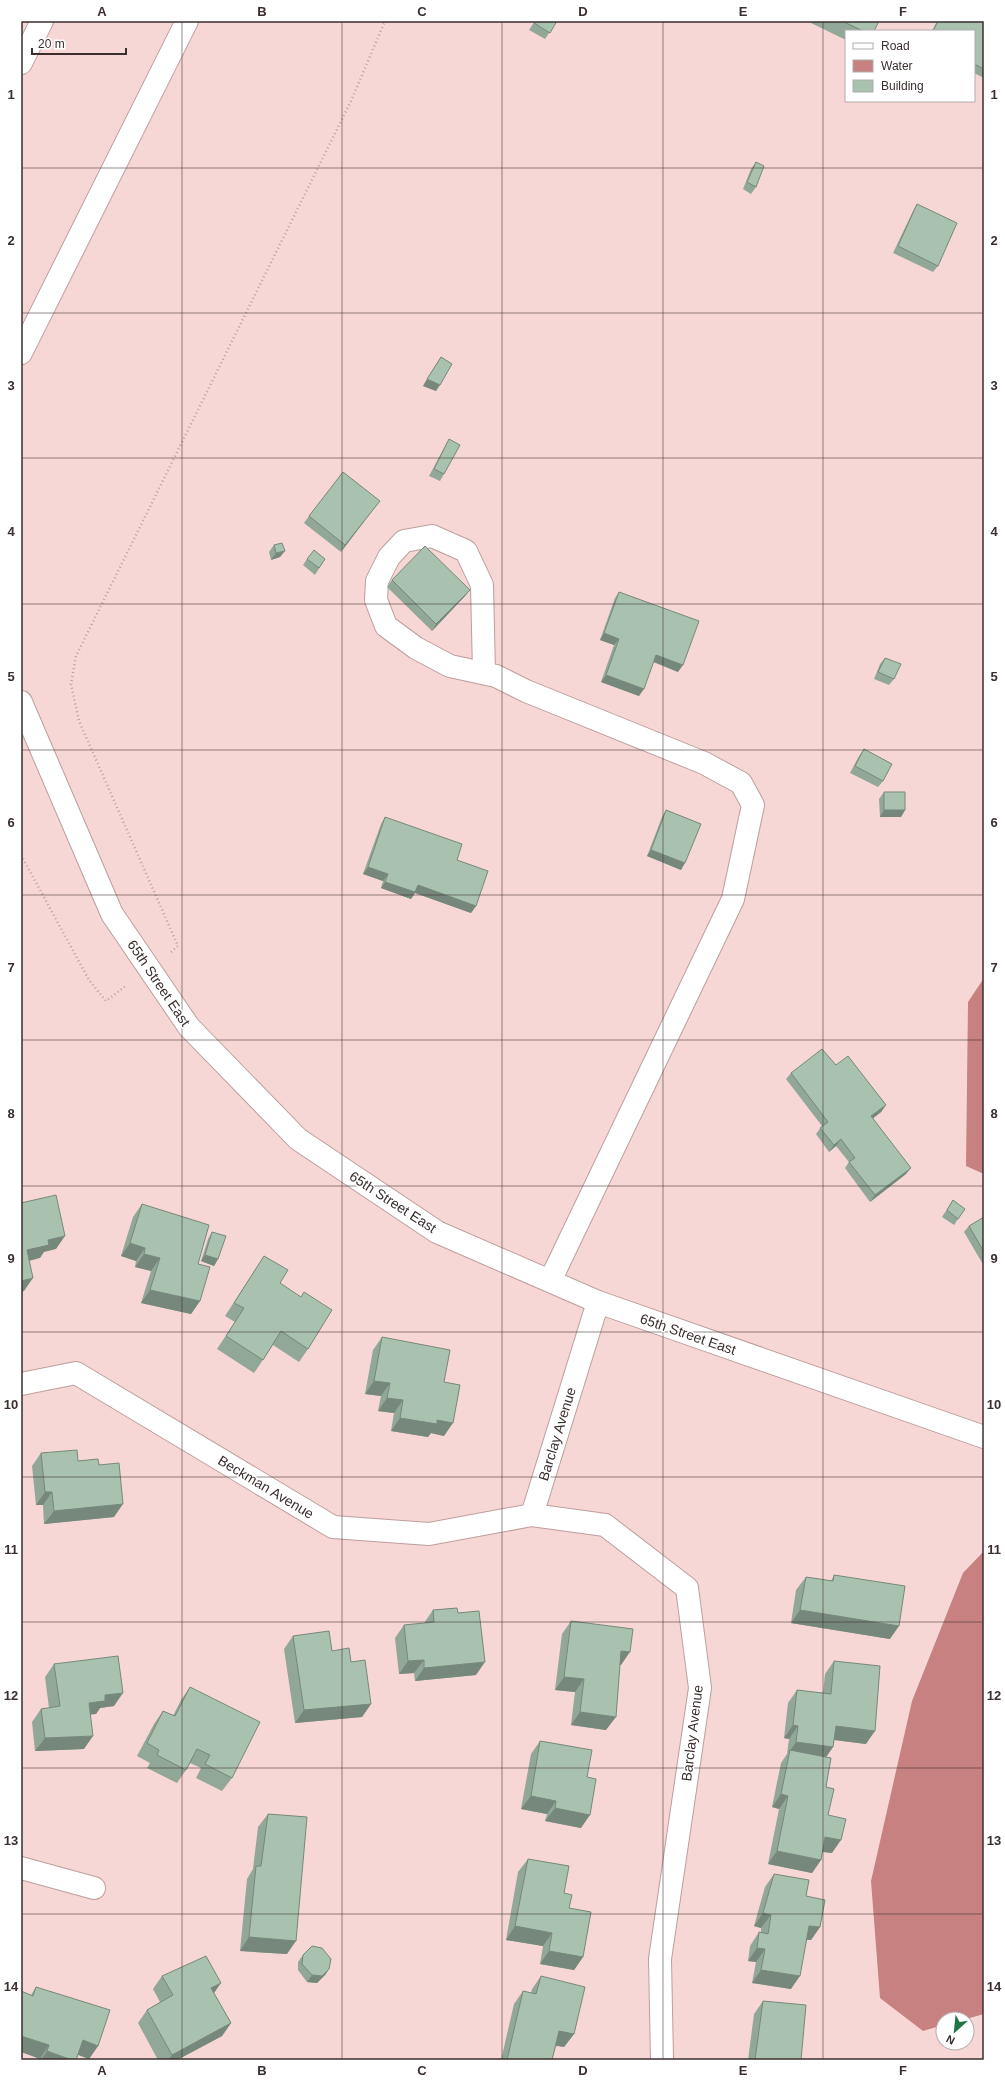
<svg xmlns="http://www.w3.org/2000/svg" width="1005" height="2081" font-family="Helvetica,sans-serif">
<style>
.water{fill:#c78180}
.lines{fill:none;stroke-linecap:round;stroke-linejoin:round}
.minor-casing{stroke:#bd9e9d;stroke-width:24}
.highway-casing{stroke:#bd9e9d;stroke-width:24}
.path{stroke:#bba2a0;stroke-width:2.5;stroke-dasharray:1 3;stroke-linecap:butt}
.minor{stroke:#fff;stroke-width:22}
.highway{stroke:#fff;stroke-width:22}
.wall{fill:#91a797}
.shaded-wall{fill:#76887b}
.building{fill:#a9c2b0;stroke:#76887b}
.grid{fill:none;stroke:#3a2e2e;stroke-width:1;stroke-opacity:0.55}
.labels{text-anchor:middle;stroke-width:3;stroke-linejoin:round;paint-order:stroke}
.street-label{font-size:14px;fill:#3a2e2e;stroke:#fff}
.neatline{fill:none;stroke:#3a2e2e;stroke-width:1.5}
.grid-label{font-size:13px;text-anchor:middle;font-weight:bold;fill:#3a2e2e}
</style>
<rect width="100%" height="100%" fill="#f7d7d5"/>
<path class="water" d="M984,978V1174L966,1166L968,1002Z
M984,1551V2014L966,2019H943V2025L923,2031L880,1998L871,1881L912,1701L963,1573Z"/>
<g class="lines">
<g class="minor-casing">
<path id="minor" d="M484,673L482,585L466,551L432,536L404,541L389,557L377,581L376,600L386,626L416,648L450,666L496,676L526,691L704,763L741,783L753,805L733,899L550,1281
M21,702L112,914L189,1027L298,1139L437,1232L598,1302L984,1437
M21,1384L76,1373L333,1527L429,1534L532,1515L605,1525L687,1588L700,1688L660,1959L662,2060
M532,1515L598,1302
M21,1868L94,1888"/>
</g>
<g class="highway-casing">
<path id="highway" d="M21,63L42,21
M21,353L187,21"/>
</g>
<path class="path" d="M21,855L89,980L106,1001L127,985
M171,952L178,946L79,721L71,684L76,656L351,101L385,21"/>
<use href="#minor" class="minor"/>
<use href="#highway" class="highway"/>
</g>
<path class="wall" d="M535,21H557L545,39L529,30Z
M812,21H879L874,31H846V40L811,23Z
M937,21H981L984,22V78L974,73V31H932Z
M756,162V187L751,194L743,189L751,169Z
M917,204L938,266L933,272L893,253L913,211Z
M441,357L436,391L423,386Z
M449,439L444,474L440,481L429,476L445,446Z
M375,507L341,552L304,523L309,516Z
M274,545L280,557L271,560L269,552Z
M307,559H325L315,575L303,565Z
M392,580L470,590L465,596L432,631L387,587Z
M619,592L678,672L653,662L639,696L601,682L614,645L600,640L615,598Z
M885,658L894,679L889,685L874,679L880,664Z
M864,749L883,781L878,787L850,773L859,756Z
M884,792L905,810L901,817H880L879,799Z
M666,810L681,870L647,856L662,817Z
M385,817L457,860L476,906L471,913L415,893L411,899L381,888L383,881L363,874L381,824Z
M836,1065L886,1105L881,1112L873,1118L906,1174L870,1202L845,1168L849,1162L836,1146L829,1152L816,1134L822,1126L786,1079L791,1073Z
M953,1200L958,1219L954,1225L942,1217Z
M142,1204L198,1264L200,1301L191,1314L141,1303L151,1271L135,1267L136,1261L121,1256L133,1217Z
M984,1217V1266L964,1232L969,1226Z
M212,1232L218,1259L214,1266L201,1261L208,1239Z
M264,1256L280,1283L308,1349L299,1362L273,1345L254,1373L217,1349L235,1322L225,1316Z
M382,1337L444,1382V1436L431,1433L428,1437L391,1431L394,1413L378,1411L381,1396L365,1394L373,1350Z
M41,1453L78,1461L99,1465L114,1517L44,1524L43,1505H36L32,1466Z
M834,1575L890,1639L791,1623L796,1590L806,1577L831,1581Z
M433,1610L458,1613L476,1675L415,1681L414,1673L399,1674L395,1638L404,1625L424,1623Z
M571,1621L621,1665H620L606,1730L571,1725L575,1692L555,1690L562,1634Z
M293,1636L332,1651L351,1662L371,1704L362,1717L295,1723L284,1649Z
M834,1661L866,1744L834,1740L833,1747L826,1757V1787L832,1853L822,1852L821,1860L812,1873L768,1864L779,1809L772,1807L781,1763L787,1754L789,1739L784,1738L788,1703L797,1690L823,1693L825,1674Z
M54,1664L114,1706L100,1708L96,1714H90L84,1749L35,1751L32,1722L41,1709L49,1708L45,1677Z
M190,1687L232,1778L222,1791L196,1778L201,1768L190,1763L186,1770L177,1783L147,1768L150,1763L137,1756L154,1724L163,1711L173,1716L181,1700Z
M540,1741L587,1777L581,1828L545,1821L547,1814L521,1809L531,1754Z
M268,1814L287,1954L240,1951L247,1879L253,1869L258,1827Z
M528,1859L564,1893L583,1957L574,1970L540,1964L543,1946L506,1940L518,1872Z
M774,1874L806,1896L820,1927L811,1940H807L791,1989L752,1983L756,1962L748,1961L750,1946L759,1932L761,1933V1928L754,1926L765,1887Z
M303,1955L329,1969L325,1975L317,1983L307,1982L298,1970V1962Z
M162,1976L214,1993L231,2023L222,2036L177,2060H158L138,2023L147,2010L160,2002L153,1989Z
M541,1976L574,2034L564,2047L556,2046L552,2060H501L514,2004L523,1991L531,1993L532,1989Z
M36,1987L98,2046L89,2059L78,2055L76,2060H39L40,2059L31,1995Z
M763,2001L801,2060H748L754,2014Z"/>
<path class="shaded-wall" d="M427,379L440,385L436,391L423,386Z
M380,501L375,507L341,552L345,545Z
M285,551L280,557L271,560L276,553Z
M470,590L465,596L432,631L436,624Z
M604,633L619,639L614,645L600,640Z
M656,655L683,665L678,672L652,661Z
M606,675L644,689L639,696L601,682Z
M884,810H905L901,817H880Z
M651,850L685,863L681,870L647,856Z
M368,867L388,874L383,881L363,874Z
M385,882L418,885L476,906L471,913L415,893L411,899L381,888Z
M886,1105L881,1112L867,1123L871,1116Z
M841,1139L836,1146L829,1152L834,1145Z
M911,1168L906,1174L870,1202L875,1195Z
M65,1236L56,1249L44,1252L40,1258L21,1263L27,1250L48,1240Z
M130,1243L145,1248L136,1261L121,1256Z
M144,1254L160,1258L151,1271L135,1267Z
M205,1255L218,1259L214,1266L201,1261Z
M33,1278L24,1291L21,1292V1281Z
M150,1290L200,1301L191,1314L141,1303Z
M374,1381L390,1383L381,1396L365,1394Z
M387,1398L403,1400L394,1413L378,1411Z
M400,1418L437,1420L453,1423L444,1436L431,1433L428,1437L391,1431Z
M45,1492H52L43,1505H36Z
M123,1504L114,1517L44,1524L54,1511Z
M800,1610L899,1626L890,1639L791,1623Z
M621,1651L630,1652L621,1665L611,1664Z
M424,1660L414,1673L399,1674L408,1661Z
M485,1662L476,1675L415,1681L424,1668Z
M564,1677L584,1679L575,1692L555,1690Z
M123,1693L114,1706L100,1708L96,1714L80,1716L89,1703L105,1695Z
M371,1704L362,1717L295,1723L304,1710Z
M580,1712L616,1717L606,1730L571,1725Z
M793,1725L798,1726L789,1739L784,1738Z
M836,1726L875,1731L866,1744L827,1739Z
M93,1736L84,1749L35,1751L45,1738Z
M796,1742L833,1747L824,1760L790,1751Z
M781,1794L788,1796L779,1809L772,1807Z
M531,1796L556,1801L547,1814L521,1809Z
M555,1808L590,1815L581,1828L545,1821Z
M825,1837L841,1840L832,1853L816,1851Z
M777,1851L821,1860L812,1873L768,1864Z
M763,1913L771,1915L761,1928L754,1926Z
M515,1926L552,1933L543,1946L506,1940Z
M809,1926L820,1927L811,1940L800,1939Z
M249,1937L296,1941L287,1954L240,1951Z
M757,1948L765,1949L756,1962L748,1961Z
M549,1951L583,1957L574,1970L540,1964Z
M329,1969L325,1975L317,1983L307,1982L312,1975Z
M761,1970L800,1976L791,1989L752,1983Z
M221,1983L212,1996L211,1988Z
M231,2023L222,2036L177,2060H168L172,2055Z
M559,2031L574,2034L564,2047L550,2044Z
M21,2036L49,2045L40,2059L21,2052Z
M83,2040L98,2046L89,2059L74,2053Z
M47,2051L72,2060H41Z"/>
<path class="building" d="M535,21H557L550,33L534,23Z
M842,21H879L874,31H863Z
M938,21H981L984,22V69L974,64V31H933Z
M756,162L764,166L756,187L747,182Z
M917,204L957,223L938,266L898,246Z
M441,357L452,364L440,385L427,379Z
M449,439L460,445L444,474L434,469Z
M343,472L380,501L345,545L309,516Z
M282,543L285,551L276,553L274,545Z
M425,546L470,590L436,624L392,580Z
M314,550L325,559L319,568L307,559Z
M619,592L699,621L683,665L656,655L644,689L606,675L619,639L604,633Z
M885,658L901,664L894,679L878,672Z
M864,749L892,764L883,781L855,766Z
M884,792H905V810H884Z
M666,810L701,824L685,863L651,850Z
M385,817L462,844L457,860L488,871L476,906L418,885L415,892L385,882L388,874L368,867Z
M822,1049L836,1065L848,1056L886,1105L871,1116L911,1168L875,1195L849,1162L855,1158L841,1139L834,1145L820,1128L828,1122L791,1073Z
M56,1195L65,1236L48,1240L49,1245L27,1250L33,1278L21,1281V1203Z
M953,1200L965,1209L958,1219L947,1210Z
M142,1204L209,1225L198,1264L210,1267L200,1301L150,1290L160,1258L144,1254L145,1248L130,1243Z
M984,1217V1252L969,1226Z
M212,1232L226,1236L218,1259L205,1255Z
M264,1256L288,1270L280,1283L301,1297L304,1292L332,1310L308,1349L281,1331L263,1360L226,1336L244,1308L234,1303Z
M382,1337L450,1350L444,1382L460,1385L453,1423L437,1420V1424L400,1418L403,1400L387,1398L390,1383L374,1381Z
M77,1450L78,1461L98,1459L99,1465L119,1463L123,1504L54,1511L52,1492H45L41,1453Z
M834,1575L905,1586L899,1626L800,1610L806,1577L833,1581Z
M457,1608L458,1613L479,1611L485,1662L424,1668V1660L408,1661L404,1625L434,1622L433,1610Z
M571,1621L633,1629L630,1652L621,1651L616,1717L580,1712L584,1679L564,1677Z
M329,1631L332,1651L349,1648L351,1662L365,1660L371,1704L304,1710L293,1636Z
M118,1656L123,1693L105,1695V1701L89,1703L93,1736L45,1738L41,1709L60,1706L54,1664Z
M834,1661L880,1666L875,1731L836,1726L833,1747L796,1742L798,1726L793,1725L797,1690L831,1694Z
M190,1687L260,1722L232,1778L205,1764L210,1755L197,1749L186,1770L157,1755L159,1750L147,1743L163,1711L175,1716Z
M540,1741L592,1750L587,1777L596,1779L590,1815L555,1808L556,1801L531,1796Z
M790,1750L831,1758L826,1787L834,1789L828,1815L846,1819L841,1840L825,1837L821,1860L777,1851L788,1796L781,1794Z
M268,1814L307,1817L296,1941L249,1937L256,1866H261Z
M528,1859L569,1866L564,1893L572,1895L569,1908L591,1912L583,1957L549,1951L552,1933L515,1926Z
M774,1874L809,1880L806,1896L825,1900L820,1927L809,1926L800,1976L761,1970L765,1949L757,1948L759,1932L768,1934L771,1915L763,1913Z
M312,1946L322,1948L331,1959L329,1969L322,1976L312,1975L302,1964L303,1955Z
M206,1956L221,1983L211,1988L231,2023L172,2055L147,2010L173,1995L162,1976Z
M541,1976L585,1987L574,2034L559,2031L552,2060H507L523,1991L536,1994Z
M36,1987L110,2010L98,2046L83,2040L76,2060H72L47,2051L49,2045L21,2036V1991L33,1996Z
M763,2001L806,2005L801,2060H755Z"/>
<path class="grid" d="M182,21V2060M342,21V2060M502,21V2060M663,21V2060M823,21V2060M21,168H984M21,313H984M21,458H984M21,604H984M21,750H984M21,895H984M21,1040H984M21,1186H984M21,1332H984M21,1477H984M21,1622H984M21,1768H984M21,1914H984"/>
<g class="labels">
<g class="street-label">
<text transform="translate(159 983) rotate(56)" y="5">65th Street East</text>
<text transform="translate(393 1202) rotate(33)" y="5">65th Street East</text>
<text transform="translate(688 1334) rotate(19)" y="5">65th Street East</text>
<text transform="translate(557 1434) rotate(-73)" y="5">Barclay Avenue</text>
<text transform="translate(266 1487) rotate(31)" y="5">Beckman Avenue</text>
<text transform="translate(692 1733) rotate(-83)" y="5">Barclay Avenue</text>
</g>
</g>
<rect width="1005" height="2081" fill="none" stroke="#ffffff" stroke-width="44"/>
<rect x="845" y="30" width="130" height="72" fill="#ffffff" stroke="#b0abab"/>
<rect x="853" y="43" width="20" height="6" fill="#ffffff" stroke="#b0abab"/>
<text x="881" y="50" font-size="12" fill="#3a2e2e">Road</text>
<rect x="853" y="60" width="20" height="12" fill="#c78180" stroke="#b0abab"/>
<text x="881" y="70" font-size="12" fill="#3a2e2e">Water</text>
<rect x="853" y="80" width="20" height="12" fill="#a9c2b0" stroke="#b0abab"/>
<text x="881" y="90" font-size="12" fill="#3a2e2e">Building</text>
<g transform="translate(955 2031) rotate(207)"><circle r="19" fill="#ffffff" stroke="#b0abab"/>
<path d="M0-3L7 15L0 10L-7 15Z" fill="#217445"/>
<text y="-6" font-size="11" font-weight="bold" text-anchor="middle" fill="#3a2e2e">N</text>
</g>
<path d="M32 48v6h94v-6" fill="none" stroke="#3a2e2e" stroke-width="2"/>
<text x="38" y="48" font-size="12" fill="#3a2e2e" stroke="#ffffff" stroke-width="3" paint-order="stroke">20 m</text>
<rect x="22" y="22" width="961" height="2037" class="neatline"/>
<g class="grid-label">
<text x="102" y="16">A</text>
<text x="262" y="16">B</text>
<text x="422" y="16">C</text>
<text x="583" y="16">D</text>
<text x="743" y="16">E</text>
<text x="903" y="16">F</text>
<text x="11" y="99">1</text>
<text x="994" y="99">1</text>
<text x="11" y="245">2</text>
<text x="994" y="245">2</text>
<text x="11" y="390">3</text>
<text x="994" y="390">3</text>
<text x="11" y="536">4</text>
<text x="994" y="536">4</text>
<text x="11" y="681">5</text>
<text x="994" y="681">5</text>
<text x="11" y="827">6</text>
<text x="994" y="827">6</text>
<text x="11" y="972">7</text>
<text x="994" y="972">7</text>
<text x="11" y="1118">8</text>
<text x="994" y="1118">8</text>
<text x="11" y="1263">9</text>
<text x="994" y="1263">9</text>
<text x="11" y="1409">10</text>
<text x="994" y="1409">10</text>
<text x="11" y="1554">11</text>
<text x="994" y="1554">11</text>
<text x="11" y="1700">12</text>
<text x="994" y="1700">12</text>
<text x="11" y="1845">13</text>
<text x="994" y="1845">13</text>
<text x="11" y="1991">14</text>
<text x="994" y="1991">14</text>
<text x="102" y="2075">A</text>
<text x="262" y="2075">B</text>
<text x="422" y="2075">C</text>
<text x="583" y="2075">D</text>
<text x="743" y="2075">E</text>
<text x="903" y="2075">F</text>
</g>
</svg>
